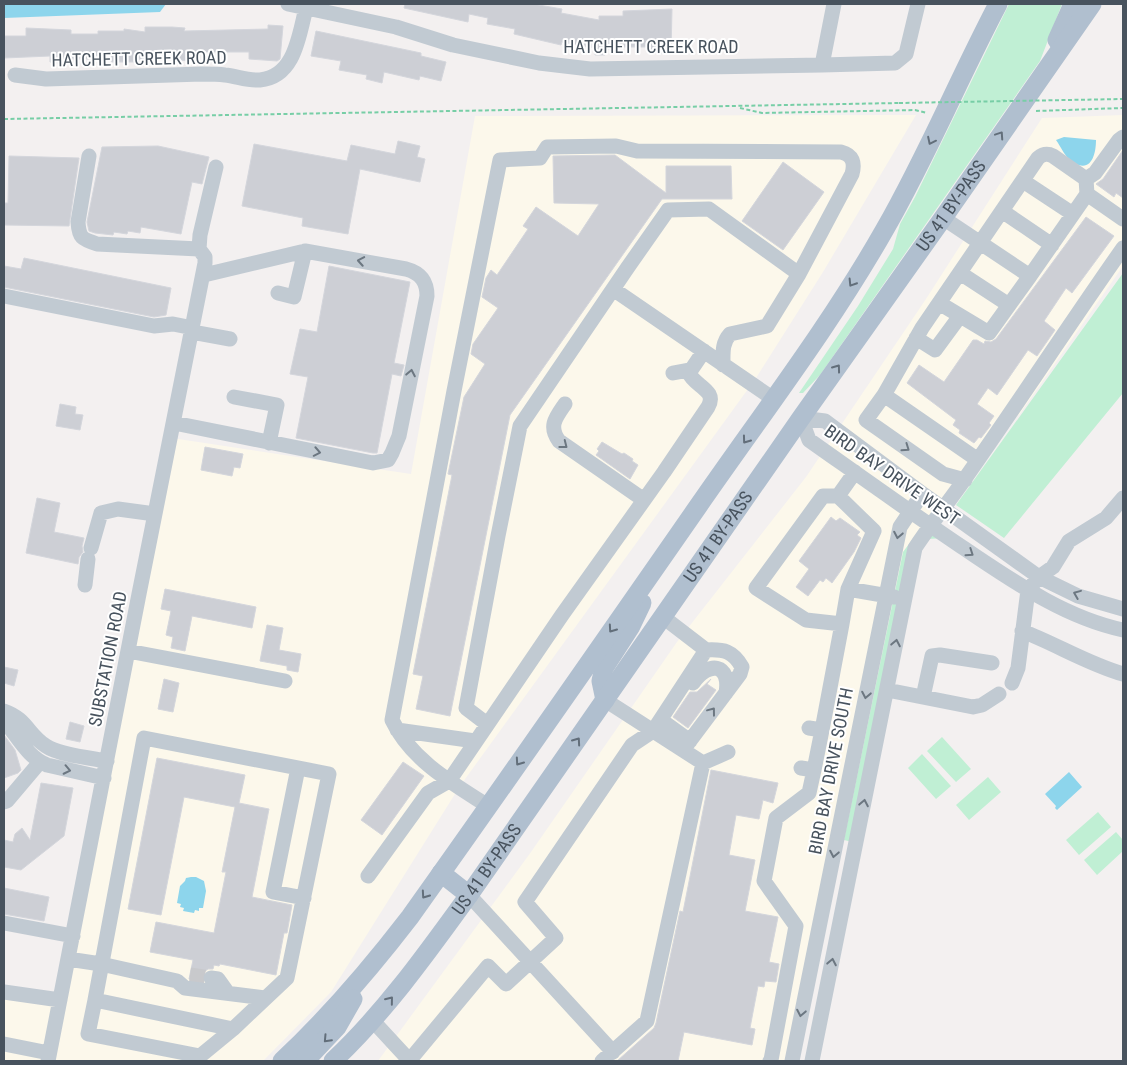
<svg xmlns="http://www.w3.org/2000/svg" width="1127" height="1065" font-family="'Roboto Condensed',sans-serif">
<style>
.commercial{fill:#fcf8eb}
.green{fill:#c0efd4}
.water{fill:#8dd5ec}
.building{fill:#cdcfd5;stroke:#d4d6dc}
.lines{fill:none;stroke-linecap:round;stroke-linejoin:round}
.minor-tunnel{stroke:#c8c9cc;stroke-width:15;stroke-dasharray:15 8;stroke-linecap:butt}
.path{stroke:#77cea6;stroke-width:2;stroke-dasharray:4 2.5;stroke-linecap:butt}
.minor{stroke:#c1cad2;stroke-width:15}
.major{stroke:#b0bfcf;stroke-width:19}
.path-bridge{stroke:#77cea6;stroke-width:2;stroke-dasharray:4 2.5;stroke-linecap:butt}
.oneway{stroke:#626e7a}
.oneway2{stroke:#6c7781}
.labels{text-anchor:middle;stroke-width:4;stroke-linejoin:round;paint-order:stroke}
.street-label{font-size:18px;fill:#48535e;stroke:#fff}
</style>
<rect width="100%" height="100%" fill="#f3f0f0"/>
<path class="commercial" d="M916,115L823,272L756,378L460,786L331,992L263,1061H4V988L56,995L165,437L411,474L475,116Z
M1123,115V266L1019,415L994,430L903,552L797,1061H378L531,852L677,642L806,477L926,299L1042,118Z"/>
<path class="green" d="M1009,4H1062L1040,61L820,375L803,393H799L858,306L893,249L900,224L915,197Z
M1123,273V393L1004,538L956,505Z
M930,516L944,538L928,539L918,554L861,844L844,840L903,552Z
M942,737L971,769L956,782L927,751Z
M922,754L951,786L936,799L908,768Z
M988,777L1001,792L969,820L956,805Z
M1098,812L1111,827L1079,855L1066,840Z
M1116,832L1123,840V851L1097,875L1084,860Z"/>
<path class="water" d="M4,4H166L160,12L4,18Z
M1064,137L1096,140C1096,153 1092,173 1074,163C1066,159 1061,147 1056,140Z
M1069,772L1082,787L1057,810L1055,808L1056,806L1045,794Z
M191,877H196L204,881L206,891L203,908H199V911L195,910L194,913L183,911L184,908L180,907L181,904L177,903L180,886L185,881L186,878Z"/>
<path class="building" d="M405,4H533L562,9L561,13L599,20V16H623V11L672,9L671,53H651V47H618V49H605V55H595V48L562,42L561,45L514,34L515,29L487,24L488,18L469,14L468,22L404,8Z
M268,25L283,26L280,59L277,61L249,59V52H189L188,61L172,59H139L138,62H111V56H93V59H69V64L50,62V56L4,58V36H26V28L71,30V34H98V31H124V29L145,32V27H172L185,28L184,31L268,29Z
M316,31L421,53V56L446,62L441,81L420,76L419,80L384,72L382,83L366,79L367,75L339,70L341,61L311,56Z
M398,141L420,146L417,157L425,159L420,182L360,169L348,234L302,226L303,218L242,206L254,144L347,161L351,145L395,154Z
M158,146L209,157L202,184L192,182L181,234L141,227L140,233L128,231L127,234L114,232L113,235L95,233L89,231L87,222L102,147Z
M1123,150V198L1116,193L1114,197L1096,184L1103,179Z
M615,155L666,193V166H731L732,199H662L510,415L450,716L416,709L423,676L413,674L452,475L448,474L464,397L485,364L471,354L473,344L498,308L482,297L486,278L491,270L497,275L528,229L523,226L536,207L578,236L599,204L554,203L553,156Z
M9,156L79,158L69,226L4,225V203H8Z
M783,162L824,192L783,250L742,221Z
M1086,217L1114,236L1072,293L1066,288L1044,321L1055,330L1037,356L1028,350L997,395L988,388L977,404L994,416L989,423L991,425L981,438L979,437L974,443L959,433L960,430L953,425L956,420L907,383L919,365L944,382L973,340H977L984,344L985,341L991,342L996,339Z
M24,258L171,288L166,315L154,317L4,287V266L21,269Z
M329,266L410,282L394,363L404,365L401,376L392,374L377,453H373L296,438L308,377L290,374L300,329L317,332Z
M60,404L76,407L75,414L83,415L80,430L56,426Z
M602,442L622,454L624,453L633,459L632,461L638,465L630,479L596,455L599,451L597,449Z
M205,447L243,454L240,468L234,467L232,476L201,470Z
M37,498L60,503L54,532L84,538L82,546L83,552L79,557L78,564L26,553Z
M831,517L836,521L840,518L860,532L857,535L861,538L854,552L832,583L826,578L823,582L820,580L808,596L796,587L809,569L799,561Z
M165,589L256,607L252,628L192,616L185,651L171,648L173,637L166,635L171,611L161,609Z
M267,625L283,628L279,650L301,654L298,672L287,670V666L260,661Z
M4,667L18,670L14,686L4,683Z
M164,679L179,683L173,712L158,709Z
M711,679L707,684L716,690L688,728L673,717L690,692H697Z
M70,722L84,726L80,742L66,739Z
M4,735L15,750L21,770L18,773L4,778Z
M157,758L245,775L239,803L269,809L252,897L292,905L287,933H284L276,975L220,964L219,966L214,965L213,969H208L204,972L202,981L189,979L193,960L150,952L156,922L214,933L226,872H222L235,807L184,797L161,915L128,909Z
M403,762L424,776L382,835L361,820Z
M711,770L778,783L773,803L763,800L759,819L736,815L729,855L755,860L745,911L778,917L769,962L779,964L776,982L765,981L764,987L758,986L750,1028L755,1029L752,1045L684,1032L678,1061H617L654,1028L656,1023L680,911L683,912Z
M41,783L73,788L64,836L21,870L4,867V840L13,842L15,834L22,828L30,840Z
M4,888L49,897L44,921L4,914Z"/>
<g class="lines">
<path class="minor-tunnel" d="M190,975L211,978"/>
<path class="path" d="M740,108L762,113L915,110L927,113
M1036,111L1123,108
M4,119L899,103"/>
<path class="minor" d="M288,4L396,27L453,45L539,63L590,69L822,65L895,63L906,54L918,4
M822,65L834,4
M15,75L46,79L202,74C210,74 217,74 225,75C236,76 248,81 260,80C295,77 299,35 306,8
M1086,179L1095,173L1119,140L1123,137
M1023,181L1073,214
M1002,211L1052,245
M943,218L1030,276L1087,194
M199,249L200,235L216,167
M960,273L1009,305
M204,275L305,251L294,297L278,293
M613,289L775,400
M4,296L154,326L173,324L193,328
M939,303L989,333L1030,276
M192,332L230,339
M916,338L935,350L960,316
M673,373L689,370
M884,395L978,460
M234,397L277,405L269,443
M565,404C556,417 548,426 559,441L644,500
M174,423L373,463L388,460L392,453L399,436L427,296C427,282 421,273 406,269L305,251
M965,480L943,474L866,420L884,395L922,328L1038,158C1043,154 1047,153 1053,156L1086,179L1087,194L1123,219
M838,496L855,472
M91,548L101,513L118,509L155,514
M85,585L88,559
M848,589L842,624L806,620L756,588L823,496H838L874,531L848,589L894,597
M1123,609L1078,596L1039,577L923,494L825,421L801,418L809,440C860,476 910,512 962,547C1013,581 1063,617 1123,630
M663,617L706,650
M1022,631C1056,644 1088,664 1123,674
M128,651L285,681
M693,683C709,660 731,664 726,693
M1012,683L1018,668L1028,590L1039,577L1053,567L1069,541L1106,518L1123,498
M887,690L973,707L982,705L999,694
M923,697L932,656L940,655L992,663
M4,711C27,719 28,735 46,746C59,755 91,758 107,761
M661,720L690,741
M4,721C18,736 27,757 47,765L104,778
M487,724L466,708L498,536L520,426L628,267L668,210L709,209L799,274
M397,730L475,741
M822,730L842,624
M703,763L728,752
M298,768L273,892L304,898
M801,768L814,770L822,730L809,728
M4,802L7,801L40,762
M488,806C452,783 411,760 392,720L454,391L500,160L540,158L547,147L616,146L637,151L841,152C853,155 855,163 852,174L799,274L767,326L730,334C722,343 723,352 723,365
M368,876L428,793L449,781L562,615L664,472L708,407C718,390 694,386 689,373L704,351
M469,895L613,1052
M4,923L73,936
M68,959L101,964L177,981L185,988L265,998
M211,978L218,979L228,993
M4,992L60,1000
M95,1000L88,1034L200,1056
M373,1021L410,1061
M4,1044L49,1053
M48,1061L139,594L205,263V257L199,249L97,244C82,239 79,238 78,222L89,156
M194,1061L233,1029L287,978L329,774L144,738L95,1000L233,1029
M409,1061L488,966L506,984L556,938L525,902L632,745L653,731L706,650C724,649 733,651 742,667L740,674L683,750
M602,1061L647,1021L703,763L605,700
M770,1061L771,1060L796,926L764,881L776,818L809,793L814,770
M792,1061L900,527L916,503
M812,1061L915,548C930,525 948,503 964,480C1018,403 1069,325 1123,248"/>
<g class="major">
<path d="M1057,40L1073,4"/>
<path d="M605,700L601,681L604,668L631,626L642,603"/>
<path d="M441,873L469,895"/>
<path d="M282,1061C329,1017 370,969 410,917C507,781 603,643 699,505C762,414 830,326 885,229C927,156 959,78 998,4"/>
<path d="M305,1061L337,1027L353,999"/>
<path id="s1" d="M333,1061C385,1012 427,953 469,895L801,418L943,218L1092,4"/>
</g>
<path class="path-bridge" d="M899,103L1123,99"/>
</g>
<defs><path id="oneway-chevron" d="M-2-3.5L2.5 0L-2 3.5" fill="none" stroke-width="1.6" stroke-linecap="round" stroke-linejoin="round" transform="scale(1.25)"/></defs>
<g class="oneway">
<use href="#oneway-chevron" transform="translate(1000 135) rotate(-56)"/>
<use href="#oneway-chevron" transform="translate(931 141) rotate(116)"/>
<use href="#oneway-chevron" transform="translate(852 283) rotate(122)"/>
<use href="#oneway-chevron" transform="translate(837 368) rotate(-54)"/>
<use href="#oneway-chevron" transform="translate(746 440) rotate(126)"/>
<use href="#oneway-chevron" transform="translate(612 629) rotate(125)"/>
<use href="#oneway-chevron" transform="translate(577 741) rotate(-55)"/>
<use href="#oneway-chevron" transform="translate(519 762) rotate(125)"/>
<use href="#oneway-chevron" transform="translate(425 895) rotate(125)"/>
<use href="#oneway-chevron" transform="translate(390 1000) rotate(-51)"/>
<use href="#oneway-chevron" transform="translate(327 1039) rotate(133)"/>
</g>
<g class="oneway2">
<use href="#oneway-chevron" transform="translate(361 261) rotate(-170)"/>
<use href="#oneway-chevron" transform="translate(411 373) rotate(-79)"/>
<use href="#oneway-chevron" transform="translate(564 445) rotate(38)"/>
<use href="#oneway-chevron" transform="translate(906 448) rotate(35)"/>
<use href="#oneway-chevron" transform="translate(317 452) rotate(11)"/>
<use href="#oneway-chevron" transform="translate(898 535) rotate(101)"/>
<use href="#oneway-chevron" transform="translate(970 553) rotate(34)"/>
<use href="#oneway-chevron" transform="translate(1077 594) rotate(-158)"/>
<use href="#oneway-chevron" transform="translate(896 643) rotate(-79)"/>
<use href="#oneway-chevron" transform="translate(866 695) rotate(101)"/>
<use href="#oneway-chevron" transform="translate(712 711) rotate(-53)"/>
<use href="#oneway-chevron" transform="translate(67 770) rotate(12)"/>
<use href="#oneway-chevron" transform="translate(864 803) rotate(-79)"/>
<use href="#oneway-chevron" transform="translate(834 854) rotate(101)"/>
<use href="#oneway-chevron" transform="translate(832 962) rotate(-79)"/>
<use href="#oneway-chevron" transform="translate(801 1013) rotate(101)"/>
</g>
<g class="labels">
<g class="street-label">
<text x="651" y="53">HATCHETT CREEK ROAD</text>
<text transform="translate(139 59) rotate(-1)" y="6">HATCHETT CREEK ROAD</text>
<text dy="6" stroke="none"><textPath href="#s1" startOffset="1056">US 41 BY-PASS</textPath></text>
<text transform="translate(892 475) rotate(35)" y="6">BIRD BAY DRIVE WEST</text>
<text dy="6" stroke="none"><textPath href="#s1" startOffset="651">US 41 BY-PASS</textPath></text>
<text transform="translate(108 659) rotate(-79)" y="6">SUBSTATION ROAD</text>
<text transform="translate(831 771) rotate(-79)" y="6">BIRD BAY DRIVE SOUTH</text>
<text dy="6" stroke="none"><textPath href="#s1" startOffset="246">US 41 BY-PASS</textPath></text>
</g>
</g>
<rect width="1127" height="1065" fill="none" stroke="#48535e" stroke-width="10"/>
</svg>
